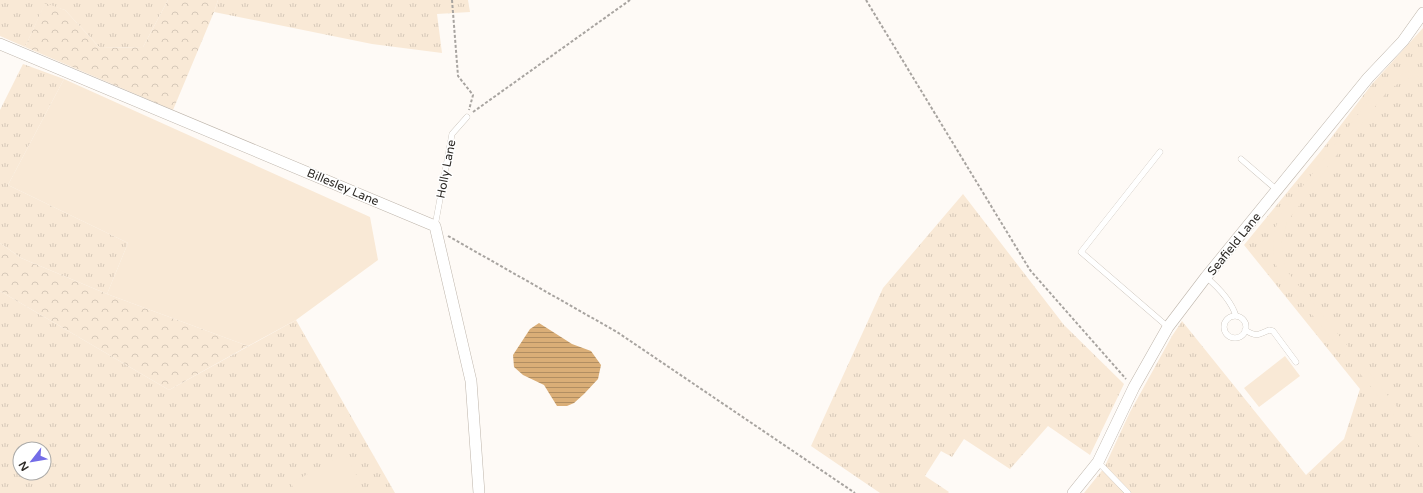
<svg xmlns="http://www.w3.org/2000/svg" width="1423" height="493" font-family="'Varela Round',sans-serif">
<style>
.grass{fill:url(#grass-tufts);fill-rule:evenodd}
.forest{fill:url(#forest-crowns)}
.park{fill:#f9e9d6}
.water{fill:url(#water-rules)}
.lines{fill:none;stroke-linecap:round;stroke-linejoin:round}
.lane-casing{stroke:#bdb4aa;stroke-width:6}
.street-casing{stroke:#bdb4aa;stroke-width:12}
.path{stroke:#a8a4a0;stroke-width:2;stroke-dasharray:3 2;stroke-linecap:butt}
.lane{stroke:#fff;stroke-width:5.5}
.street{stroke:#fff;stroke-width:11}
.labels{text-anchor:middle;stroke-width:3;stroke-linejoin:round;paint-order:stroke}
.street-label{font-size:12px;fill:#2f2c28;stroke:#fff}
</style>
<defs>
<pattern id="grass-tufts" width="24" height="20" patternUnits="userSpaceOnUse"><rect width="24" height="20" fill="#f9e9d6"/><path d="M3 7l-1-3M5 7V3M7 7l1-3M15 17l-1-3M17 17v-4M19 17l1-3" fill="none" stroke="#d6c8b8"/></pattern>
<pattern id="forest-crowns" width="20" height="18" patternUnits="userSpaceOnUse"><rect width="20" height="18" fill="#f9e9d6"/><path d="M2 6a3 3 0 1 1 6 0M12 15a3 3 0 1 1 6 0" fill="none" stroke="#d6c8b8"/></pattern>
<pattern id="water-rules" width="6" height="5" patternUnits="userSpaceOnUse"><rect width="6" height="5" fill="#daae77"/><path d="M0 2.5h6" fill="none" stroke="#b18e62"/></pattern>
</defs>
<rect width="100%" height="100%" fill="#fefaf6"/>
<path class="grass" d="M0,0H168L143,47L100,48L65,10L45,4L25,47L0,36Z
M218,0H468L470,12L437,14L442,53L372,44L214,12Z
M1423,28V493H1084L1104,468L1130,412L1172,336L1182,321L1306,475L1344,439L1360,389L1244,245L1321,151L1372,84Z
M23,64L64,79L8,185L128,243L107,294L21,258L0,243V110Z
M963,194L1064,325L1124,384L1090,455L1048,426L1010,469L964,439L952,457L941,451L925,476L949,492L948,493H880L811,446L883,288Z
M0,291L169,390L296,320L395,493H0ZM20,449H44V473H20Z"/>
<path class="forest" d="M168,0H218L214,12L173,110L25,47L45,3L65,10L100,48L143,47Z
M0,243L21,258L107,294L248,346L169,390L0,291Z"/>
<path class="park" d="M1421,67H1423V77C1409,75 1396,84 1386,93L1332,161L1287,222L1281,243L1286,270L1423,439V451L1279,274C1271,251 1270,235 1282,213L1377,90L1394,76Z
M64,79L370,217L378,260L296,320L248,346L107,294L128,243L8,185Z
M1285,356L1300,376L1259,407L1244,388Z
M345,454L361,484L344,493H296L291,483Z"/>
<path class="water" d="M539,323L572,344L591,351L601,365L598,379L584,394L574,403L567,406H557L544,385L523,375L514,367L513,355L530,329Z"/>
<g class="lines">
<g class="lane-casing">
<path id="lane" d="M1160,152L1081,252L1168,327
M1241,159L1277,190
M435,226L452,134L467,117
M1206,277C1219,288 1231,300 1236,316
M1224 327a11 11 0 1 1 22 0a11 11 0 1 1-22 0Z
M1245,330C1256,337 1258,335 1269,330L1273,331L1296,362
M1098,462L1128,493"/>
</g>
<g class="street-casing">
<path id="street" d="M0,44L435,226L471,381L479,493
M1073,493L1098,462L1134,387L1168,327L1206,277L1368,78L1403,41L1423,13"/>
</g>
<path class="path" d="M452,0L458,76L473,95L469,110
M866,0L1030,270L1126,379
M473,112L630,0
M448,236L617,332L855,493"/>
<use href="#lane" class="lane"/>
<use href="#street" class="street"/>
</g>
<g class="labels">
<g class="street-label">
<text transform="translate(446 169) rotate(-79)" y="4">Holly Lane</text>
<text transform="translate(343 187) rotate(23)" y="4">Billesley Lane</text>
<text transform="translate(1234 244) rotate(-51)" y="4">Seafield Lane</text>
</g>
</g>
<g transform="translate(32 461) rotate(239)"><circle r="19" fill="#ffffff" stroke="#acaba9"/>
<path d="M0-3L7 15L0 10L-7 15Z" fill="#736ce7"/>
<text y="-6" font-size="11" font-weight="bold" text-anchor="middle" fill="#2f2c28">N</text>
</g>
</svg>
